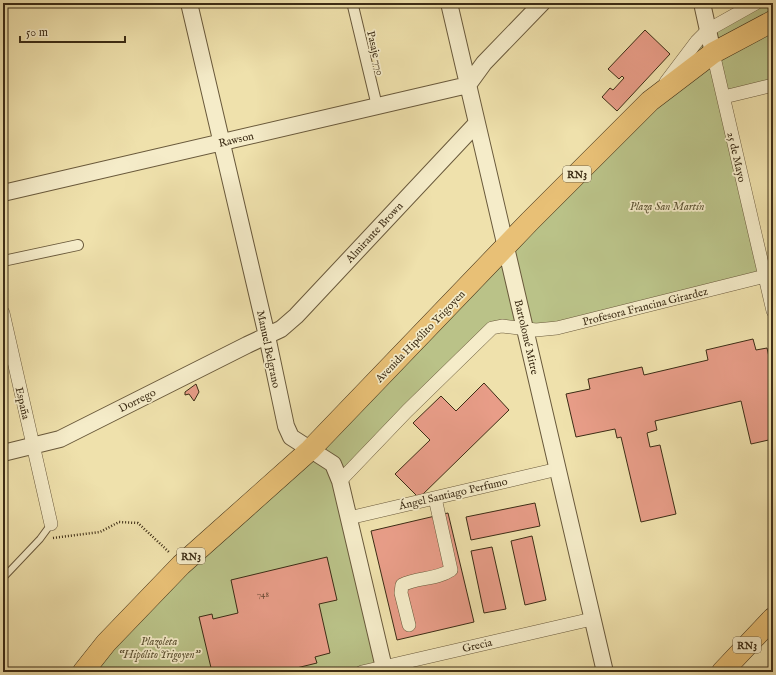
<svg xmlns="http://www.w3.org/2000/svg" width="776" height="675" font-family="'IM FELL English',serif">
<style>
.green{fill:#bac288;stroke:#7b774e}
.building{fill:#e89d88;stroke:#3c2c15}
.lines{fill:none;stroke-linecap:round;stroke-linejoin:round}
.service-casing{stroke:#69593b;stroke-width:8}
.pedestrian-casing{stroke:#69593b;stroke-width:12}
.minor-casing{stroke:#69593b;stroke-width:14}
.tertiary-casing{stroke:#69593b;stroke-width:18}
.trunk-casing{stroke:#3c2c15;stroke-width:22}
.path{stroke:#3c2c15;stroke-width:2.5;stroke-dasharray:1 2;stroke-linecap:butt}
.service{stroke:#f5ecc9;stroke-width:6}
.pedestrian{stroke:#f5ecc9;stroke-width:10}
.minor{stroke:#f5ecc9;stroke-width:13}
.tertiary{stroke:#f5ecc9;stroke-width:16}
.trunk{stroke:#e8c076;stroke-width:21}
.labels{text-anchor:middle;stroke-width:3.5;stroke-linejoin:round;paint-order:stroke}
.number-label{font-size:9px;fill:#674832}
.shield{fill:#f5ecc9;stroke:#74664b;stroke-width:1}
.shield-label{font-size:10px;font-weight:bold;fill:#3c2c15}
.street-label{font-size:11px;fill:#3c2c15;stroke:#f5ecc9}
.park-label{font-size:11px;font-style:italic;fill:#5c5232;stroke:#f5ecc9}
</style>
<rect width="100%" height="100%" fill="#efe1ac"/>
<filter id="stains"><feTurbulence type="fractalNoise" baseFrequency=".005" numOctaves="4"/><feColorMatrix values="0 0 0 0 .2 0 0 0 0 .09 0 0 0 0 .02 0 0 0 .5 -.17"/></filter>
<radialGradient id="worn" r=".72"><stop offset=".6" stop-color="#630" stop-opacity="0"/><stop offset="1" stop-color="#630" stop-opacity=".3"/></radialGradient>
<path class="green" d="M756,3H773V85L724,97L765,276L557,328L502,326L341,481L384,667L362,672H83L506,247L697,41Z"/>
<path class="building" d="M645,30L670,54L617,111L602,97L610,88L613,90L624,78L622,76L619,79L608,69Z
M753,339L756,350L767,348L773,375V395H772L773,439L751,444L741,401L655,421L657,430L647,433L650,447L660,445L676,514L641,522L621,437L617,438L615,429L576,437L566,394L590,389L588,379L642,367L644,375L708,360L706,350Z
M484,383L509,410L419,498L395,474L430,440L413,423L441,396L456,411Z
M196,384L199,392L194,401L189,394L185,395V392Z
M535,503L540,526L471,540L466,517Z
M448,513L474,622L397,640L371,531Z
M532,536L546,600L525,605L511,541Z
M492,547L506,609L484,613L471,551Z
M327,557L337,600L319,604L330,653L315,657L317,663L280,672H221V670L212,672L199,617L212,614L213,619L238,613L231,580Z"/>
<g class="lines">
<g class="service-casing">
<path id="service" d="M3,578L40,539L51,524"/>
</g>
<g class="pedestrian-casing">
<path id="pedestrian" d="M353,6L377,106
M3,261L78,245"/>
</g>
<g class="minor-casing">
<path id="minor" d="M713,53L773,311
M666,82L697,41L708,30L756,3
M724,97L773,85
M3,313L51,524
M340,481L407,411L492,328L502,326L536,330L557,328L765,276
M349,518L558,469
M409,625L401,593L402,585C417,577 436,580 451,570L435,498
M362,672L592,619"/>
</g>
<g class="tertiary-casing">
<path id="tertiary" d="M189,3L267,336L286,426L291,437L333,464L340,481L385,672
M449,3L605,672
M702,3L713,53
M468,85L484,63L542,3
M3,193L468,85
M3,453L60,439L247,345L281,329L296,316L477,123"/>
</g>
<g class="trunk-casing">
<path id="trunk" d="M83,672L106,643L181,565L310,450L530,221L650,101L713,53L773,21
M722,672L773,618"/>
</g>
<path class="path" d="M53,538L100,532L119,522L138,523L170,553"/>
<use href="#service" class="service"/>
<use href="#pedestrian" class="pedestrian"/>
<use href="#minor" class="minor"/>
<use href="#tertiary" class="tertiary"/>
<use href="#trunk" class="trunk"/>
</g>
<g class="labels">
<g class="number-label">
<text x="263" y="597">748</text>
</g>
<g class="shield">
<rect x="563" y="166" width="28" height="16" rx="3"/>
<rect x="177" y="548" width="28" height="16" rx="3"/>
<rect x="733" y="637" width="28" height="16" rx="3"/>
</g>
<g class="shield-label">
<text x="577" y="178">RN3</text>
<text x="191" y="560">RN3</text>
<text x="747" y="649">RN3</text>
</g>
<g class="street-label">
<text transform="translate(376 53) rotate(77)" y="4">Pasaje 770</text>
<text transform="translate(236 139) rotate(-13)" y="4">Rawson</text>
<text transform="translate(737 157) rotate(77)" y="4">25 de Mayo</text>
<text transform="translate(374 232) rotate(-47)" y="4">Almirante Brown</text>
<text transform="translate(645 306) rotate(-14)" y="4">Profesora Francina Girardez</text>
<text transform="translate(420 336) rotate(-46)" y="4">Avenida Hipólito Yrigoyen</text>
<text transform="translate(527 337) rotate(77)" y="4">Bartolomé Mitre</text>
<text transform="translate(269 349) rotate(78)" y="4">Manuel Belgrano</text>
<text transform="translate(137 400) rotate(-27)" y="4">Dorrego</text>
<text transform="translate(23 403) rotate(77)" y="4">España</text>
<text transform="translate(453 493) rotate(-13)" y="4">Ángel Santiago Perfumo</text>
<text transform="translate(477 645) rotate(-13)" y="4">Grecia</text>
</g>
<g class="park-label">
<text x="667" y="210">Plaza San Martín</text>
<text x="159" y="645">Plazoleta<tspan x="159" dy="13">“Hipólito Yrigoyen”</tspan></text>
</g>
</g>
<rect width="776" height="675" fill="none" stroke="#efe1ac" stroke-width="16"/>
<rect x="4" y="4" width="768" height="667" fill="none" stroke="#3c2c15" stroke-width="2"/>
<rect x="8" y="8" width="760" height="659" fill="none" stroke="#3c2c15"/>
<path d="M20 36v6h105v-6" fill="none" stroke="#3c2c15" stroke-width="2"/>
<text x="26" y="36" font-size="12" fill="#3c2c15" stroke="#f5ecc9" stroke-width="3" paint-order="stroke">50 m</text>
<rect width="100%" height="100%" filter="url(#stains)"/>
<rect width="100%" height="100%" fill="url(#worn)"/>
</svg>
